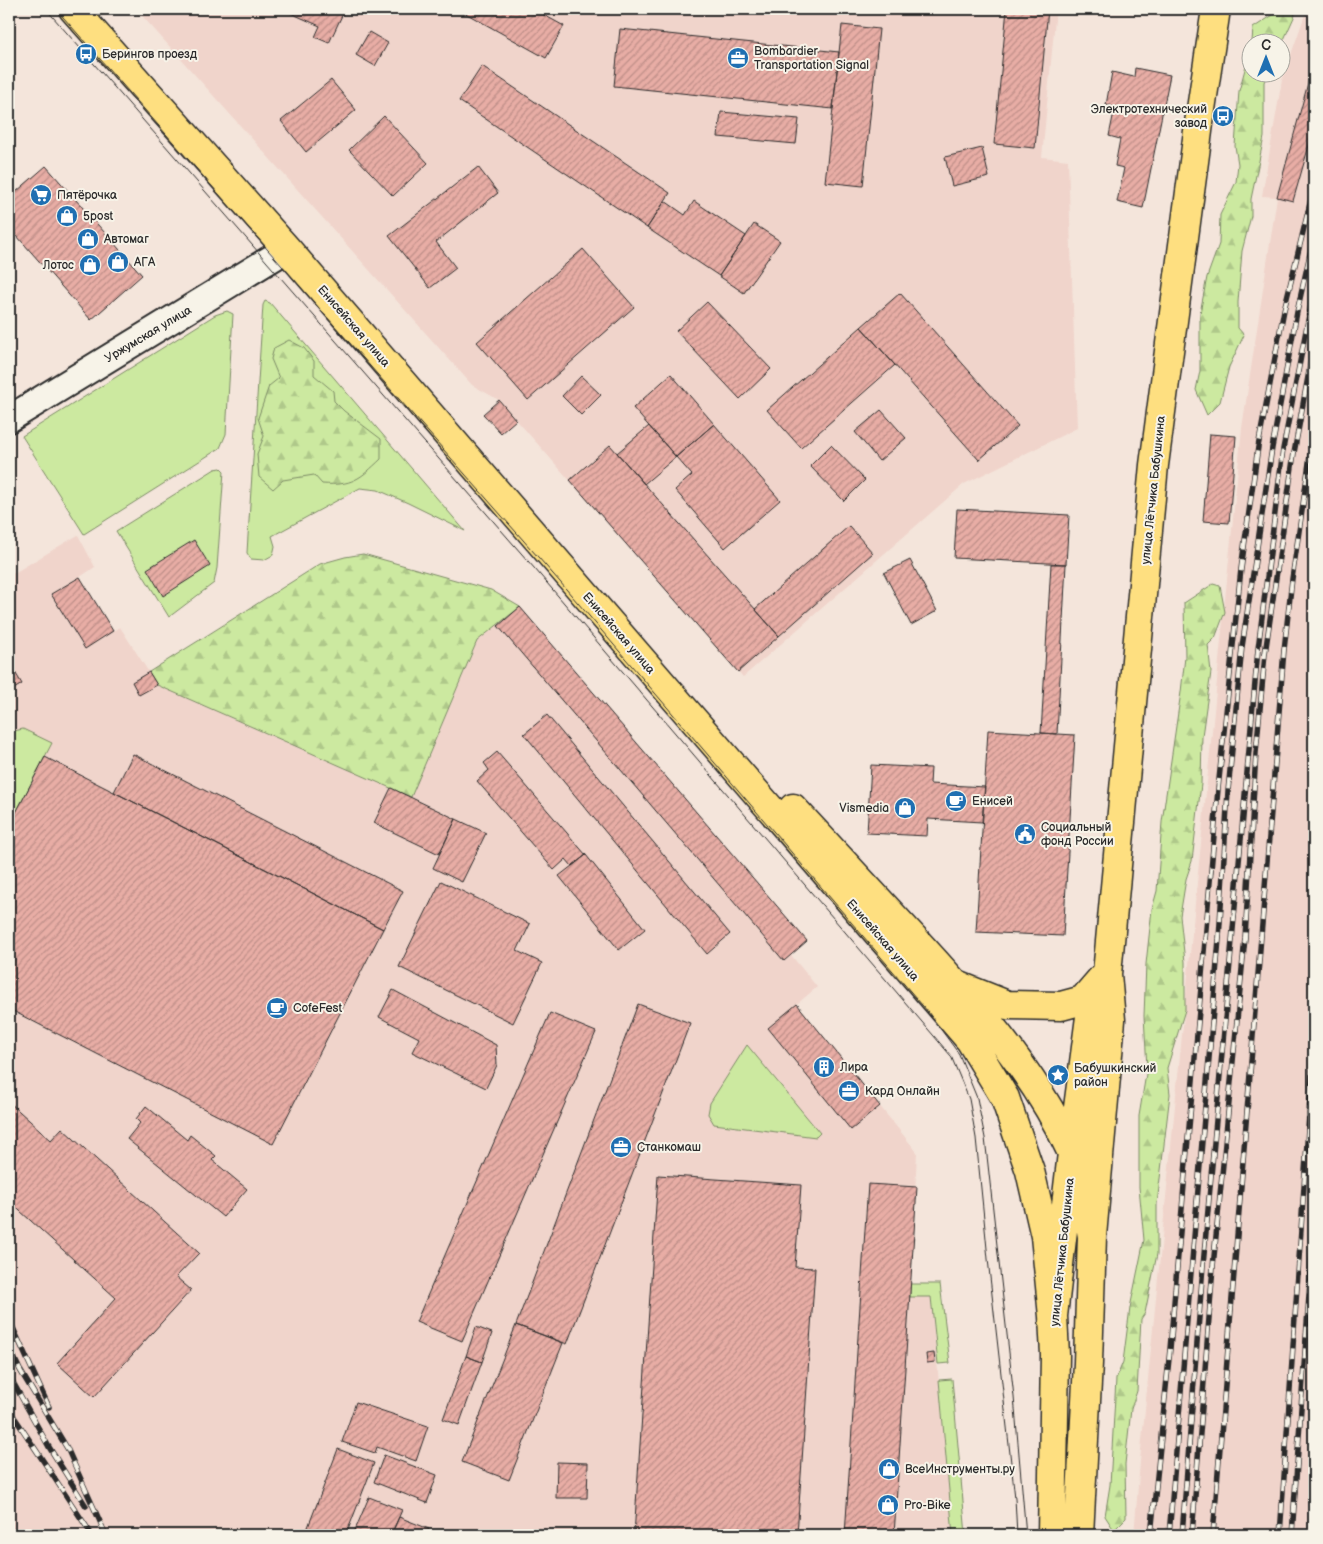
<svg xmlns="http://www.w3.org/2000/svg" width="1323" height="1544" font-family="'Balsamiq Sans',sans-serif">
<style>
.built{fill:#f0d4cb}
.grass{fill:#cce9a0;stroke:#7c8a66}
.forest{fill:url(#forest-firs);stroke:#7c8a66}
.building{fill:url(#building-hatch);stroke:#2b2b2b}
.lines{fill:none;stroke-linecap:round;stroke-linejoin:round}
.minor-casing{stroke:#2b2b2b;stroke-width:30}
.major-casing{stroke:#2b2b2b;stroke-width:31}
.minor{stroke:#f7f3e8;stroke-width:26}
.major{stroke:#fedf80;stroke-width:28}
.tram{stroke:#2b2b2b;stroke-width:1}
.rail-casing{stroke:#2b2b2b;stroke-width:5.5}
.rail{stroke:#f7f3e8;stroke-width:4;stroke-dasharray:11;stroke-linecap:butt}
.labels{text-anchor:middle;stroke-width:4;stroke-linejoin:round;paint-order:stroke}
.poi-label{font-size:12px;fill:#2b2b2b;stroke:#f7f3e8;text-anchor:start}
.street-label{font-size:12px;fill:#2b2b2b;stroke:#f7f3e8}
</style>
<defs>
<pattern id="forest-firs" width="22" height="20" patternUnits="userSpaceOnUse" patternTransform="scale(1.25)"><rect width="22" height="20" fill="#cce9a0"/><path d="M5 1l3.5 6h-7zM16 11l3.5 6h-7z" fill="#afc88a"/></pattern>
<pattern id="building-hatch" width="6" height="6" patternUnits="userSpaceOnUse" patternTransform="scale(1.25)"><rect width="6" height="6" fill="#e8ada5"/><path d="M-1 1l2-2M0 6l6-6M5 7l2-2" fill="none" stroke="#bc8d87"/></pattern>
</defs>
<rect width="100%" height="100%" fill="#f4e5db"/>
<filter id="ink" filterUnits="userSpaceOnUse"><feTurbulence type="fractalNoise" baseFrequency=".02" numOctaves="2"/><feDisplacementMap in="SourceGraphic" scale="10" xChannelSelector="R" yChannelSelector="G"/><feConvolveMatrix kernelMatrix="1 2 1 2 8 2 1 2 1" color-interpolation-filters="sRGB"/></filter>
<g filter="url(#ink)">
<path class="built" d="M136,9H1056L1042,157L1068,160L1077,428L964,484L743,677L499,400L472,385Z
M1307,9H1314V1535H1134L1141,1450L1242,428L1277,197L1262,196L1282,80Z
M78,535L95,567L80,577L113,631L120,627L157,685L411,797L477,641L520,607L807,941L791,955L817,987L797,1004L917,1152L910,1297H931L953,1535H9V576Z"/>
<path class="grass" d="M265,301L270,303L465,531L408,503L378,490L360,488L272,536L275,546L273,555L264,560L251,559L247,553L248,536L263,305Z
M227,311L233,314L226,434L220,448L84,534L22,436L215,315Z
M221,468L224,471L217,568L214,583L169,617L116,531L215,469Z
M23,729L52,743L9,826V734L14,731Z
M747,1045L820,1133L816,1137L714,1124L708,1114L710,1103Z
M910,1284H940L950,1363L938,1364L931,1297H910Z
M952,1379L966,1535H953L939,1380Z"/>
<path class="forest" d="M1293,11L1295,15L1281,46L1280,42H1252L1253,28L1276,13Z
M1250,51V72L1268,73L1264,82V137L1251,199V216L1242,251L1238,302V328L1244,335L1229,367L1220,402L1207,415L1196,390L1200,371V313L1207,277L1219,244L1220,215L1236,182L1238,164L1235,146L1239,91Z
M289,340L304,348L314,361V375L333,391L334,401L344,411L381,439V459C360,479 352,486 322,484L314,475L283,480L273,489L259,477L257,454L264,436L258,418L269,386L279,378L271,359L274,348Z
M363,554L491,590L520,607L477,641L411,797L157,685L149,672L320,564L345,557Z
M1213,584L1220,586L1225,612L1215,638L1208,645L1211,672L1202,736L1201,784L1192,861L1186,879L1180,916L1185,962V1010L1167,1068L1170,1094L1157,1204V1254L1145,1313L1141,1319L1137,1391L1131,1409L1125,1464L1126,1518L1114,1530L1105,1516L1110,1485L1116,1379L1123,1362L1130,1308L1144,1240L1139,1187V1116L1147,1068L1144,1016L1146,964L1152,909L1157,891L1162,822L1181,692L1185,657L1184,603Z"/>
<path class="building" d="M287,9H345L329,43L315,37L320,26L286,11Z
M458,9H533L564,26L546,58Z
M1007,9H1048L1035,148L994,144Z
M842,25L879,29L863,186L825,182Z
M620,29L839,52L833,109L614,86Z
M369,32L388,43L375,66L356,55Z
M1314,61V128L1293,201L1277,197Z
M482,66L670,193L647,228L459,101Z
M1135,68L1170,75L1143,208L1117,202L1124,168L1115,166L1120,139L1109,136L1115,107L1106,105L1112,72L1134,77Z
M331,80L356,110L306,152L281,121Z
M721,112L799,119L796,144L718,137Z
M384,116L428,163L393,196L349,150Z
M982,148L989,177L952,186L945,157Z
M46,166L142,275L91,320L9,227V198Z
M478,167L498,193L436,242L456,268L430,288L389,236Z
M665,201L685,215L694,201L746,236L719,276L647,228Z
M754,224L780,241L744,293L719,276Z
M583,249L634,307L528,400L477,342Z
M900,293L1018,426L979,460L861,327Z
M707,302L771,369L740,399L676,331Z
M861,327L895,365L801,448L767,410Z
M671,374L714,424L676,457L633,408Z
M581,376L601,395L581,415L562,396Z
M499,400L516,420L501,433L483,414Z
M881,410L906,438L879,461L855,432Z
M714,424L780,500L725,548L675,490L692,475L676,457Z
M649,426L676,457L644,484L617,453Z
M1210,434L1236,436L1229,523L1203,521Z
M610,445L779,636L738,672L570,480Z
M831,445L865,480L844,501L810,466Z
M957,509L1069,515L1066,564L954,558Z
M849,526L873,553L779,636L755,609Z
M194,540L210,566L163,596L147,569Z
M910,560L937,611L911,625L884,573Z
M1051,564H1066L1057,734L1041,733Z
M80,577L113,631L85,649L51,594Z
M520,607L807,941L784,961L498,626Z
M9,662L22,684L9,692Z
M149,672L157,685L139,695L132,682Z
M547,715L730,934L707,954L524,734Z
M988,730L1075,735L1063,936L976,932Z
M497,752L586,855L572,866L566,859L554,870L477,781L489,770L484,763Z
M133,754L403,891L383,929L114,792Z
M45,757L383,929L273,1144L9,1009V826Z
M871,765L931,768L930,784L985,787L982,822L928,819L927,836L867,833Z
M391,788L456,819L439,854L374,823Z
M456,819L486,833L462,882L433,868Z
M586,855L645,929L619,950L559,876Z
M441,881L530,924L517,951L542,963L513,1023L399,967Z
M393,990L496,1045L497,1065L486,1088L412,1052L419,1038L379,1017Z
M638,1004L690,1023L567,1344L516,1325Z
M797,1004L880,1106L851,1130L768,1028Z
M550,1013L596,1032L462,1341L416,1322Z
M9,1102L51,1140L62,1128L199,1253L176,1277L191,1290L94,1397L57,1363L116,1298L9,1201Z
M146,1106L187,1140L190,1135L216,1156L212,1160L247,1189L223,1217L127,1139L140,1123L136,1119Z
M658,1175L801,1185L795,1267L815,1268L797,1535H634Z
M868,1184L917,1187L894,1535H845Z
M516,1325L563,1343L509,1480L462,1462Z
M476,1327L492,1333L482,1362L466,1356Z
M934,1353L935,1362L927,1363L926,1354Z
M466,1356L482,1362L459,1425L443,1419Z
M356,1402L428,1426L416,1461L377,1447L375,1453L342,1442Z
M338,1449L374,1463L346,1535H305Z
M384,1455L437,1475L427,1503L374,1482Z
M557,1462L588,1463L587,1498H556Z
M369,1497L402,1510L391,1535H353Z
M399,1517L429,1529L426,1535H391Z"/>
<g class="lines">
<g class="minor-casing">
<path id="minor" d="M9,419L287,249"/>
</g>
<g class="major-casing">
<path id="major" d="M73,9L287,249L970,1040L1005,1098L1030,1171L1045,1236L1053,1316
M793,808C832,850 870,891 909,933C970,999 1033,1068 1071,1151C1082,1176 1087,1209 1092,1236
M957,985L1007,1005L1061,1006L1083,1000L1102,978
M1052,1535L1055,1355L1053,1316L1072,1153L1090,1017L1104,980
M1079,1535L1088,1363L1092,1236L1111,1020L1107,974L1154,465L1200,116L1216,9"/>
</g>
<use href="#minor" class="minor"/>
<use href="#major" class="major"/>
<path class="tram" d="M46,9L535,569L951,1056L969,1099L976,1138L988,1259L1015,1498L1017,1535
M56,9L560,582L928,1012L959,1054L977,1098L985,1138L1014,1397L1026,1535"/>
<g class="rail-casing">
<path id="rail" d="M9,1319L49,1407
M9,1347L20,1370L67,1448L106,1535
M9,1375L49,1447L86,1506
M9,1409L92,1535
M1151,1535L1170,1349L1218,789L1241,569L1258,447L1284,310L1314,187
M1169,1535L1219,939L1228,791L1242,647L1272,448L1297,312L1314,236
M1182,1535L1203,1266L1258,649L1283,449L1314,289
M1192,1535L1213,1267L1245,938L1256,753L1265,654L1294,453L1314,344
M1213,1535L1284,650L1292,579L1314,429
M1280,1535L1314,1041
M1292,1535L1314,1225"/>
</g>
<use href="#rail" class="rail"/>
</g>
</g>
<defs>
<g id="bus-disc" transform="scale(1.125)"><circle r="9.5" fill="#1f6fb2" stroke="#f7f3e8"/><path d="M-5-6H5V4H4V6H2V4H-2V6H-4V4H-5ZM-3.5-4V0h7V-4ZM-3.5 1.2v1.5H-2V1.2ZM2 1.2v1.5H3.5V1.2Z" fill="#fff"/></g>
<g id="office-disc" transform="scale(1.125)"><circle r="9.5" fill="#1f6fb2" stroke="#f7f3e8"/><path d="M-6-3h4V-5.5h4V-3h4V5H-6ZM-1-4.5V-3h2v-1.5ZM-6 0V1H6V0Z" fill="#fff"/></g>
<g id="supermarket-disc" transform="scale(1.125)"><circle r="9.5" fill="#1f6fb2" stroke="#f7f3e8"/><path d="M-6-5.5h2.5l.6 2H6L4.5 2H-2.5L-4.4-4H-6ZM-1.5 3.2a1.3 1.3 0 1 0 .1 0ZM3 3.2a1.3 1.3 0 1 0 .1 0Z" fill="#fff"/></g>
<g id="shop-disc" transform="scale(1.125)"><circle r="9.5" fill="#1f6fb2" stroke="#f7f3e8"/><path d="M-5-2.5h2.3a2.7 3.5 0 0 1 5.4 0H5L5.5 6h-11ZM-1.5-2.5h3a1.5 2.3 0 0 0-3 0Z" fill="#fff"/></g>
<g id="cafe-disc" transform="scale(1.125)"><circle r="9.5" fill="#1f6fb2" stroke="#f7f3e8"/><path d="M-5.5-4.5H6V0H3Q3 3.5 0 3.5H-2.5Q-5.5 3.5-5.5 0ZM3-3.2v2h1.7v-2ZM-6 4.5H4V6H-6Z" fill="#fff"/></g>
<g id="civic-disc" transform="scale(1.125)"><circle r="9.5" fill="#1f6fb2" stroke="#f7f3e8"/><path d="M-.6-6.5H3V-4.5H.6V-3L4-1V1h2V6H-6V1h2V-1L-.6-3ZM-1.2 2.5V6h2.4V2.5Z" fill="#fff"/></g>
<g id="building-disc" transform="scale(1.125)"><circle r="9.5" fill="#1f6fb2" stroke="#f7f3e8"/><path d="M-4-6H4V6H1V3H-1V6H-4ZM-2.5-4.3h1.7v1.8h-1.7ZM.8-4.3h1.7v1.8H.8ZM-2.5-1h1.7V.8h-1.7ZM.8-1h1.7V.8H.8Z" fill="#fff"/></g>
<g id="sight-disc" transform="scale(1.125)"><circle r="9.5" fill="#1f6fb2" stroke="#f7f3e8"/><path d="M0-6L1.8-2.2L6-1.7L2.9 1.2L3.7 5.4L0 3.3L-3.7 5.4L-2.9 1.2L-6-1.7L-1.8-2.2Z" fill="#fff"/></g>
</defs>
<g fill-rule="evenodd">
<use href="#bus-disc" x="86" y="54"/>
<use href="#office-disc" x="738" y="58"/>
<use href="#bus-disc" x="1223" y="116"/>
<use href="#supermarket-disc" x="41" y="195"/>
<use href="#shop-disc" x="67" y="216"/>
<use href="#shop-disc" x="88" y="239"/>
<use href="#shop-disc" x="118" y="262"/>
<use href="#shop-disc" x="90" y="265"/>
<use href="#cafe-disc" x="956" y="801"/>
<use href="#shop-disc" x="905" y="808"/>
<use href="#civic-disc" x="1025" y="834"/>
<use href="#cafe-disc" x="277" y="1008"/>
<use href="#building-disc" x="824" y="1067"/>
<use href="#sight-disc" x="1058" y="1075"/>
<use href="#office-disc" x="849" y="1091"/>
<use href="#office-disc" x="621" y="1147"/>
<use href="#shop-disc" x="889" y="1469"/>
<use href="#shop-disc" x="888" y="1505"/>
</g>
<g class="labels">
<g class="poi-label">
<text x="754" y="55">Bombardier<tspan x="754" dy="14">Transportation Signal</tspan></text>
<text x="102" y="58">Берингов проезд</text>
<text x="1207" y="113" text-anchor="end">Электротехнический<tspan x="1207" dy="14">завод</tspan></text>
<text x="57" y="199">Пятёрочка</text>
<text x="83" y="220">5post</text>
<text x="104" y="243">Автомаг</text>
<text x="134" y="266">АГА</text>
<text x="74" y="269" text-anchor="end">Лотос</text>
<text x="972" y="805">Енисей</text>
<text x="889" y="812" text-anchor="end">Vismedia</text>
<text x="1041" y="831">Социальный<tspan x="1041" dy="14">фонд России</tspan></text>
<text x="293" y="1012">CofeFest</text>
<text x="840" y="1071">Лира</text>
<text x="1074" y="1072">Бабушкинский<tspan x="1074" dy="14">район</tspan></text>
<text x="865" y="1095">Кард Онлайн</text>
<text x="637" y="1151">Станкомаш</text>
<text x="905" y="1473">ВсеИнструменты.ру</text>
<text x="904" y="1509">Pro-Bike</text>
</g>
<g class="street-label">
<text transform="translate(354 326) rotate(49)" y="4">Енисейская улица</text>
<text transform="translate(148 334) rotate(-31)" y="4">Уржумская улица</text>
<text transform="translate(1153 490) rotate(-84)" y="4">улица Лётчика Бабушкина</text>
<text transform="translate(619 633) rotate(49)" y="4">Енисейская улица</text>
<text transform="translate(883 940) rotate(49)" y="4">Енисейская улица</text>
<text transform="translate(1062 1252) rotate(-84)" y="4">улица Лётчика Бабушкина</text>
</g>
</g>
<rect width="1323" height="1544" fill="none" stroke="#f7f3e8" stroke-width="30"/>
<rect x="15" y="15" width="1293" height="1514" fill="none" stroke="#2b2b2b" stroke-width="2" filter="url(#ink)"/>
<g transform="translate(1266 58)"><circle r="24" fill="#f7f3e8" stroke="#a5a39c"/>
<path d="M0-4L9 19L0 12L-9 19Z" fill="#1f6fb2"/>
<text y="-8" font-size="14" font-weight="bold" text-anchor="middle" fill="#2b2b2b">С</text>
</g>
</svg>
